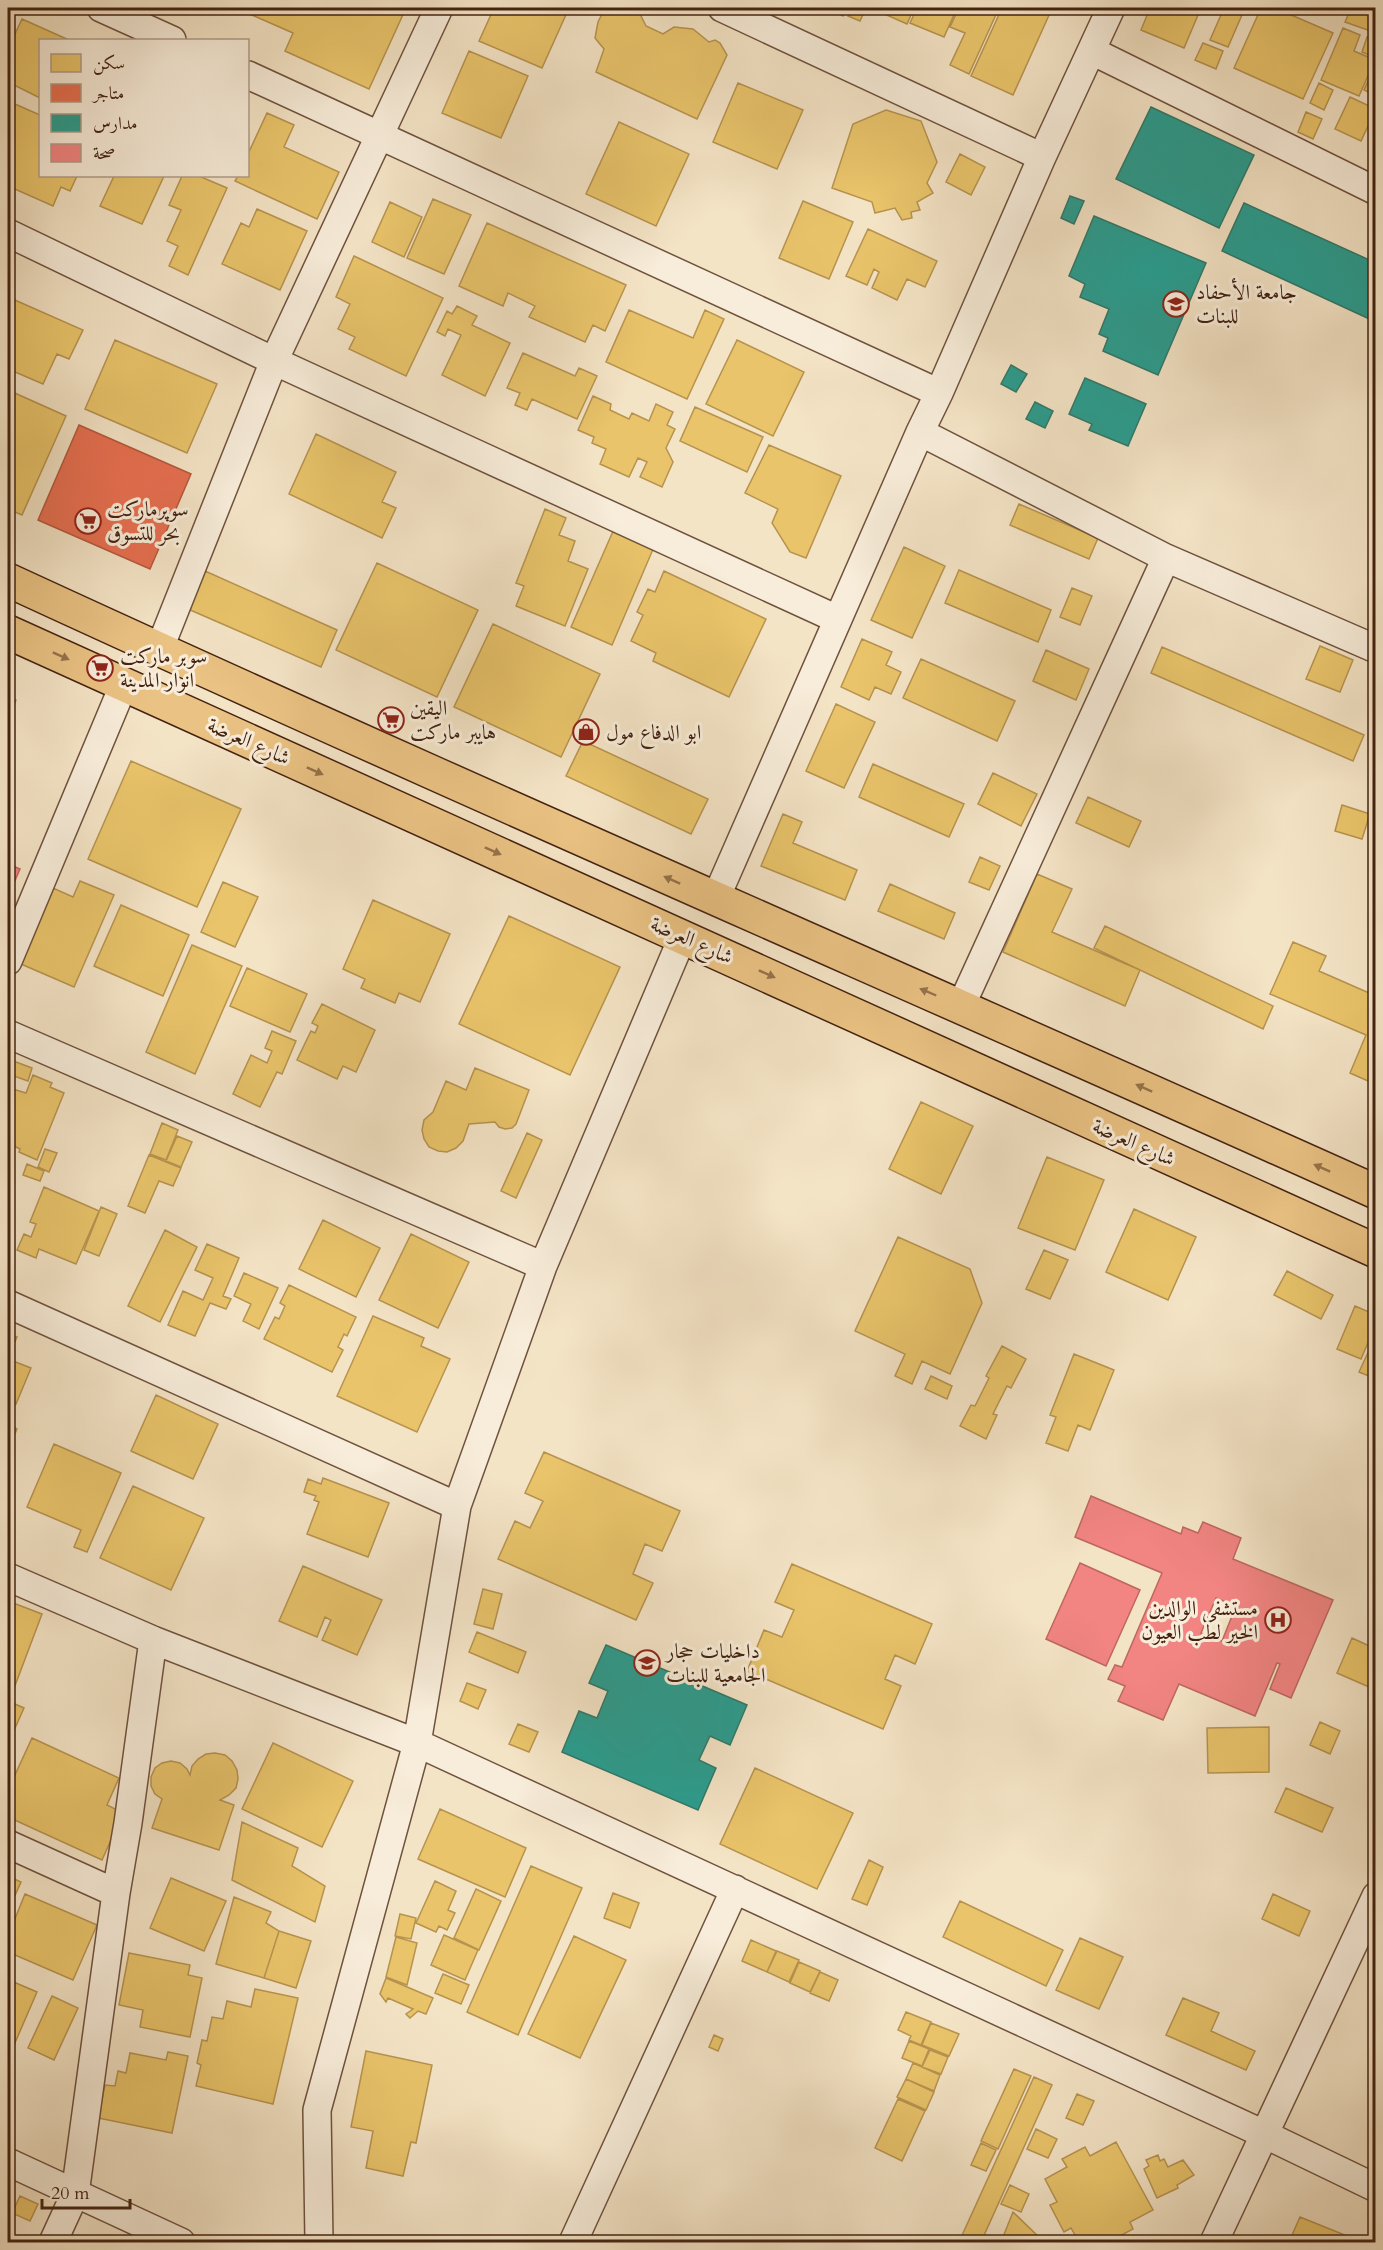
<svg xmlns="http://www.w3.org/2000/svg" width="1383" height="2250" font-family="Cardo,Amiri,serif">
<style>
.homes{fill:#e9c46a;stroke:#b7934f;stroke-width:1.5}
.shops{fill:#e76f51;stroke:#b6583e;stroke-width:1.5}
.schools{fill:#2a9d8f;stroke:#327869;stroke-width:1.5}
.health{fill:#f28482;stroke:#be6760;stroke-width:1.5;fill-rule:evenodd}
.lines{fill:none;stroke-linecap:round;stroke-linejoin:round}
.street-casing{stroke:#6f523e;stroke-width:30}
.primary-casing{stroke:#432210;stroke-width:36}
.street{stroke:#f8edda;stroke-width:27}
.primary{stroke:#eac283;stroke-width:33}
.oneway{fill:#96724a}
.labels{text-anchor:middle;stroke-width:6;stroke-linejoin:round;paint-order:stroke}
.poi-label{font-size:21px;fill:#432210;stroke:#f8edda;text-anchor:start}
.street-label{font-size:21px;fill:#432210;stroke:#f8edda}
</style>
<rect width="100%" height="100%" fill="#f4e4c6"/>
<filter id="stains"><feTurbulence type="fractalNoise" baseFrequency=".00333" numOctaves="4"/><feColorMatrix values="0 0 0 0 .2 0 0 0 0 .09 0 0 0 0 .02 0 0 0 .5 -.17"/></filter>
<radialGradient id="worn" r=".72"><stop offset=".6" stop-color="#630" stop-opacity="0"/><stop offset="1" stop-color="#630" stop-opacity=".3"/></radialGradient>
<path class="homes" d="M247,8H406L369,89L285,51L293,33L245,12Z
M494,8H569L542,68L479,41Z
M605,8H622L639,12L646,26L663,34L674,27L693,29L709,42L715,40L720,43L727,55L697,119L596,72L604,49L595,38L598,22Z
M826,8H847L843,16Z
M851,8H866L860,21L848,16Z
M876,8H914L907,24L875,10Z
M917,8H957L944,37L910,23Z
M959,8H999L969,74L950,65L965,33L950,27Z
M1002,8H1038L1050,13L1013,95L971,76Z
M1150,8H1201L1184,48L1141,30Z
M1224,8H1245L1228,47L1210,40Z
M1261,8H1275L1333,33L1303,99L1234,68Z
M1351,8H1376V33L1345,22Z
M22,19L69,40H40V98L8,82V49Z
M1343,28L1360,35L1354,51L1375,60L1359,96L1321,80Z
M1367,37L1376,40L1374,57L1362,52Z
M1203,43L1223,51L1216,69L1195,60Z
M469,51L528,76L501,138L442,113Z
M1376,63V96L1364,90Z
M738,83L803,110L777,169L713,142Z
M1319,83L1333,90L1324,110L1310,103Z
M1350,97L1376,109L1361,141L1335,129Z
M8,101L40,115V176H77L70,191L61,187L53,206L8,186Z
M886,110L921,121L937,162L927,183L933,193L917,202L920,210L911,212L912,218L902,220L895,208L875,213L872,202L832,188L853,124Z
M1306,112L1322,119L1313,139L1298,132Z
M267,113L294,125L284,147L339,172L317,219L235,181L238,176H248V154Z
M619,122L689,154L656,226L586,194Z
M960,154L985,167L971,195L946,182Z
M114,176H164L142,224L100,206Z
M182,176H199L227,188L188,275L169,266L178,246L167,241L181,210L169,205Z
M433,199L471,215L444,274L407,258Z
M803,201L853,222L829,279L779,258Z
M390,202L422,217L404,257L372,242Z
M257,209L307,231L280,290L222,264L241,223L249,227Z
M487,223L626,285L605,331L593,325L585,342L529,317L535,306L508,293L503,306L459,286Z
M868,229L937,261L925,287L907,279L897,300L872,288L879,272L874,269L867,285L846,276Z
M354,256L443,298L406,376L349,349L355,337L338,329L350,304L336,297Z
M8,297L83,330L69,359L57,354L43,384L8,369Z
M457,306L477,316L472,325L510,343L485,396L442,375L461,335L448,329L445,336L437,332L447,311L452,314Z
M629,310L693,338L705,310L724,319L687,399L606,362Z
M115,340L217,384L187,453L85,409Z
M737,340L804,372L773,436L706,404Z
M523,353L575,376L579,368L597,376L577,419L532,399L527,410L515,405L520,393L507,388Z
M8,390L66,416L22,515L8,509Z
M593,396L611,404L610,410L629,419L632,413L649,421L656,404L673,412L667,425L675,429L666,448L673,462L662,487L640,477L647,462L638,458L629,477L600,464L606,449L592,443L594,437L578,430Z
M695,407L763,437L747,472L680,441Z
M316,434L396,472L382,502L396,508L382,538L289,494Z
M769,445L841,476L806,558L790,552L772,523L778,509L745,493Z
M1019,504L1098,538L1089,559L1010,525Z
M545,509L566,518L559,535L575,541L568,561L588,569L565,626L516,606L524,586L516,583Z
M614,529L654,547L612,645L571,627Z
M904,547L945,566L912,638L871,620Z
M377,563L478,610L437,697L336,650Z
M959,570L1051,610L1038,642L945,603Z
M205,571L337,630L321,667L188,609Z
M664,571L766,619L729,697L653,661L656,653L631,641L643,615L637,612L648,589L655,592Z
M1072,588L1092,596L1080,625L1060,617Z
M493,624L600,674L561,757L454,707Z
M862,639L892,652L886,665L901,672L891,694L875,687L869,700L841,687Z
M1320,646L1353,660L1340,692L1306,679Z
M1162,647L1364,735L1353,761L1151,673Z
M1046,650L1089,669L1076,700L1033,681Z
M921,659L1015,701L997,741L903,698Z
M8,696L16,700L8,719Z
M836,704L875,722L844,788L806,771Z
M583,741L708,799L691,834L566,776Z
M131,761L241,809L197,907L88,859Z
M873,764L964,804L949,837L859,797Z
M993,773L1037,794L1021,826L978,804Z
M1088,797L1141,821L1129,847L1076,823Z
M1342,805L1370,814L1362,839L1335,831Z
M783,814L802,822L793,843L857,870L845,900L761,866Z
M980,857L1000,866L989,890L969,882Z
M1037,874L1072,889L1052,932L1140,970L1125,1006L1003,952Z
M80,881L114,895L74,987L21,964L53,888L73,897Z
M223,882L258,897L235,947L201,932Z
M890,884L955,913L944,939L878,911Z
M373,900L450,934L420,1002L399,993L395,1003L361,988L365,979L343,969Z
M121,905L189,935L163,996L94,966Z
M509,916L620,967L570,1075L459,1024Z
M1105,926L1273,1006L1263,1029L1094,948Z
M1293,942L1326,956L1319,971L1376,996L1375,1084L1350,1073L1366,1035L1270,994Z
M192,945L242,966L195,1074L146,1052Z
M247,968L307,994L290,1032L230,1006Z
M322,1004L375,1030L356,1072L343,1066L337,1079L297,1060L311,1031L315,1033L318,1026L312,1023Z
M272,1031L296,1041L282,1074L277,1072L260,1107L233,1094L251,1055L267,1063L272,1051L265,1048Z
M8,1059L32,1068L28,1081L8,1074Z
M475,1068L529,1090L516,1124L512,1128L505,1129L499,1127L495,1122L469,1124L463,1141L456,1148L447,1152L438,1151L429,1147L424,1139L422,1130L424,1120L433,1112L446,1081L466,1090Z
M33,1075L52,1083L50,1087L64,1093L37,1160L19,1152L20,1149L8,1143V1093L13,1089L26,1093Z
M921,1102L973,1126L941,1194L889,1169Z
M162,1123L178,1130L166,1160L150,1154Z
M527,1133L542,1140L516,1198L501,1191Z
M177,1136L192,1142L181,1167L166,1161Z
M45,1149L57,1153L49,1172L38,1167Z
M149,1155L181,1168L173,1186L159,1181L145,1213L128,1206Z
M1047,1157L1104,1180L1075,1250L1018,1228Z
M27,1164L44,1171L40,1181L23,1175Z
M44,1187L99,1211L76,1264L39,1249L36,1258L17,1250L24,1234L31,1237L36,1224L30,1222Z
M101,1207L117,1214L99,1256L84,1250Z
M1134,1209L1196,1237L1168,1300L1106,1272Z
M323,1220L380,1248L356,1297L299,1269Z
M165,1230L197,1247L160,1322L128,1306Z
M411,1234L469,1262L438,1328L379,1300Z
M898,1237L970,1269L982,1303L950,1374L922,1361L912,1384L895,1376L905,1354L855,1331Z
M207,1244L239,1258L223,1296L231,1299L226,1309L210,1303L195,1336L168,1325L183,1291L203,1300L213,1278L195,1270Z
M1044,1250L1068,1260L1050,1299L1026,1289Z
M1287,1271L1333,1295L1321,1319L1274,1295Z
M244,1273L278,1288L259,1329L243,1321L251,1304L234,1296Z
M289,1285L356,1317L347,1336L344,1334L338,1347L343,1350L332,1372L264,1339L275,1317L279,1319L285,1306L280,1303Z
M1355,1306L1376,1315V1324L1361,1359L1337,1349Z
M373,1316L424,1338L421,1346L450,1359L417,1432L337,1396Z
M8,1333L17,1337L8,1359L31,1368L16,1404L8,1401Z
M1376,1335V1379L1359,1372Z
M1002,1346L1026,1359L1011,1388L1007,1386L993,1414L997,1415L986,1439L960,1426L971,1405L975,1406L989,1378L986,1376Z
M1074,1354L1114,1370L1090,1430L1078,1425L1068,1451L1046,1443L1056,1417L1050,1415Z
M931,1376L952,1386L947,1399L925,1389Z
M156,1395L218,1424L193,1479L131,1451Z
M8,1425L17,1429L8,1450Z
M54,1444L121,1473L87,1552L74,1547L81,1530L27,1507Z
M544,1452L680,1511L662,1551L645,1544L633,1574L653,1583L636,1620L498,1559L515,1521L530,1528L543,1501L525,1493Z
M323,1478L389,1503L368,1557L307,1534L319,1502L314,1500L316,1496L304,1492L308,1479L321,1484Z
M133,1486L204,1518L171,1590L100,1558Z
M792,1564L932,1624L915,1664L895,1655L885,1679L901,1686L883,1729L747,1671L764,1630L782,1637L794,1610L775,1602Z
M303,1566L382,1600L357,1655L322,1640L331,1620L325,1617L317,1637L279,1621Z
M483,1589L502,1594L493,1629L474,1624Z
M8,1601L42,1614L13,1691L8,1689Z
M477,1632L526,1652L518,1673L469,1652Z
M1352,1638L1376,1649V1690L1337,1673Z
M467,1683L486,1690L478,1709L460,1701Z
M8,1701L24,1708L8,1744Z
M1320,1722L1340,1731L1330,1754L1310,1745Z
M518,1724L538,1732L529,1752L509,1744Z
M1269,1727V1772L1208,1773L1207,1728Z
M32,1738L119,1778L107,1805L123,1813L102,1860L8,1817V1790Z
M273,1743L353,1781L322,1847L242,1809Z
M215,1753L225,1755L232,1761L237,1770L238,1779L236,1788L229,1795L220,1800L234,1805L219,1850L152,1828L162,1799L155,1794L151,1786V1777L155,1768L162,1763L171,1761L180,1763L187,1769L190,1775L192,1766L198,1759L206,1754Z
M755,1768L853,1813L817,1889L720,1844Z
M1286,1788L1333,1808L1322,1832L1275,1812Z
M440,1809L526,1848L505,1897L418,1859Z
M242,1822L298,1848L292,1866L325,1886L315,1922L232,1880Z
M869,1860L883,1867L867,1905L852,1899Z
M531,1866L582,1888L518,2035L467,2012Z
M8,1876L21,1882L8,1911Z
M171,1878L226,1901L204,1951L150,1928Z
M435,1881L456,1891L448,1910L455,1913L447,1930L439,1926L436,1932L416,1923Z
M476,1889L501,1901L479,1950L454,1938Z
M613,1893L639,1903L630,1928L604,1918Z
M25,1894L97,1925L73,1980L8,1952V1936Z
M1273,1894L1310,1911L1299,1936L1262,1919Z
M234,1897L271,1912L266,1923L279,1931L264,1978L216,1964Z
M960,1901L1063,1950L1046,1986L943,1937Z
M400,1914L416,1918L411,1939L395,1936Z
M279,1931L311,1941L296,1988L264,1978Z
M444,1935L478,1950L465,1980L431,1965Z
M574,1936L626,1960L580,2058L528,2034Z
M396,1937L417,1943L407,1985L386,1977Z
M1080,1938L1123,1957L1099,2009L1056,1990Z
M751,1940L776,1951L767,1972L742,1961Z
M777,1951L799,1960L789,1982L767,1972Z
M129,1953L190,1965L188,1975L202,1978L190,2037L140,2027L143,2010L119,2005Z
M799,1962L820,1971L810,1992L790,1983Z
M820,1972L838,1980L829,2001L810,1993Z
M443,1974L469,1985L461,2004L435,1993Z
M386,1978L433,1998L426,2014L418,2011L410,2018L406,2014L413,2009L388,1998L386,2002L380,1994Z
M9,1980L37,1992L8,2059V1983Z
M255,1989L298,1998L273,2104L196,2086L201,2065L197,2063L202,2040L207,2041L212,2017L223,2019L227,2001L251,2007Z
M52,1996L78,2008L54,2060L28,2048Z
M1183,1998L1219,2013L1211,2031L1255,2051L1246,2070L1166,2035Z
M906,2012L931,2022L921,2045L909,2040L911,2036L898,2030Z
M931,2023L959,2034L949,2056L922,2045Z
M714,2035L723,2039L718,2051L709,2047Z
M909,2041L929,2049L922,2066L902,2058Z
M930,2050L948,2057L941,2074L922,2067Z
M366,2051L432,2065L416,2143L411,2142L403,2176L366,2168L373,2131L351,2127Z
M168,2052L188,2056L172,2133L98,2118L105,2085L115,2086L118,2071L126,2073L130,2053L166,2060Z
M913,2063L940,2075L934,2091L906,2079Z
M1014,2069L1031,2076L998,2149L981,2141Z
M1034,2077L1052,2085L981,2242H959Z
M906,2079L934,2092L926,2110L897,2097Z
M1077,2094L1094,2101L1083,2125L1066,2118Z
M898,2099L925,2111L902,2161L875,2148Z
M1036,2129L1057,2139L1048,2158L1027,2149Z
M1116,2142L1153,2210L1130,2222L1133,2229L1109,2242L1105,2236L1092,2242H1079L1071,2228L1064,2232L1050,2205L1057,2202L1045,2179L1067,2167L1062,2159L1085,2147L1090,2156Z
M981,2143L996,2150L986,2171L971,2165Z
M1158,2155L1160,2161L1164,2159L1168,2167L1183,2160L1194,2175L1177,2185L1178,2188L1157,2198L1144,2169L1149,2166L1146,2160Z
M1010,2185L1029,2194L1021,2212L1001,2204Z
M20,2196L38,2204L30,2221L12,2213Z
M1013,2212L1044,2242H1001Z
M1300,2217L1352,2238L1350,2242H1289Z"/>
<path class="shops" d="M79,425L191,474L150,569L38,520Z"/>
<path class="schools" d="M1151,107L1254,155L1219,228L1116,179Z
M1070,196L1084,201L1074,224L1061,218Z
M1244,203L1376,263V322L1222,251Z
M1094,216L1206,263L1158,375L1103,351L1108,338L1099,334L1109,309L1080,297L1085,284L1069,276Z
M1011,365L1027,374L1016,392L1001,384Z
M1085,378L1146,404L1128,446L1089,430L1092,424L1069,414Z
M1035,402L1053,411L1045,428L1026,419Z
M606,1645L747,1705L730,1745L710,1736L699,1760L716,1768L698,1810L562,1752L579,1711L597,1718L608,1691L589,1683Z"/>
<path class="health" d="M8,864L20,869L8,897Z
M1091,1496L1181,1534L1183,1527L1198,1533L1203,1522L1241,1538L1233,1559L1333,1600L1291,1698L1270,1689L1280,1664L1277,1663L1255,1716L1179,1684L1163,1720L1118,1701L1125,1686L1108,1679L1115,1665L1122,1667L1162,1573L1075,1537ZM1216,1598L1236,1606L1222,1641L1201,1633Z
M1080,1563L1140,1590L1106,1666L1046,1639Z"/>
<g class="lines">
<g class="street-casing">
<path id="street" d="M101,8L172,40
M722,8L1042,157
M1092,51L1376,191
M248,75L939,393
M8,233L274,361L837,619
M920,432L1166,558L1376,649
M159,650L274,361L439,8
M715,900L920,432L939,393L1042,157L1111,8
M8,961L124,684
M961,1006L1166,558
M8,1034L543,1266
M8,1304L457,1506
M8,1577L153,1640L417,1743L1266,2135L1376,2188
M8,1844L116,1893
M8,2162L181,2242
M53,2242L75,2194L116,1893L128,1823L153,1640
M319,2242L317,2110L417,1743L457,1506L543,1266L683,936
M573,2242L735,1889
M1214,2242L1376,1896"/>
</g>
<g class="primary-casing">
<path id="primary" d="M8,580C461,789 920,987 1376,1192
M8,632L1376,1251"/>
</g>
<use href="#street" class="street"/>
<use href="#primary" class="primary"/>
</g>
<defs><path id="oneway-solid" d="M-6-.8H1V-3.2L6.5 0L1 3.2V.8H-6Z" transform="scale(1.5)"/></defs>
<g class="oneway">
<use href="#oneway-solid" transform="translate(61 656) rotate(24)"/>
<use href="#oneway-solid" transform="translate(315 771) rotate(24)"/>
<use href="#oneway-solid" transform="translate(493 851) rotate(24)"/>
<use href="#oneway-solid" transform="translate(672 880) rotate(-156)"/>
<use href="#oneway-solid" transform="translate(767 974) rotate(24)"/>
<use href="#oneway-solid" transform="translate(928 992) rotate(-157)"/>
<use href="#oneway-solid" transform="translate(1144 1088) rotate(-156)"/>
<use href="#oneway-solid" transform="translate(1322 1168) rotate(-156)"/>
</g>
<defs>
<g id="university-ring" transform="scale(1.35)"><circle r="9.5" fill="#f8edda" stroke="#8f2418" stroke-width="1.5"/><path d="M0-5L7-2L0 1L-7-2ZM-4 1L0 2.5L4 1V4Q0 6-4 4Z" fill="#8f2418"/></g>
<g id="supermarket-ring" transform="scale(1.35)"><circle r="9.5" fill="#f8edda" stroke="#8f2418" stroke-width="1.5"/><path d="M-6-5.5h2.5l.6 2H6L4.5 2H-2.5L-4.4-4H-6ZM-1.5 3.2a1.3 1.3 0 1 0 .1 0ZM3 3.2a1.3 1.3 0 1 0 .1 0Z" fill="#8f2418"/></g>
<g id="shop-ring" transform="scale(1.35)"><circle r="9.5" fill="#f8edda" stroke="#8f2418" stroke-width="1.5"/><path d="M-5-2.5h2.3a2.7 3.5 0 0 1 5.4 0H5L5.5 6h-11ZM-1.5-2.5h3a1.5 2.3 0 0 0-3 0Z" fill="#8f2418"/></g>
<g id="hospital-ring" transform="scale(1.35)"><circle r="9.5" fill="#f8edda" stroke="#8f2418" stroke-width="1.5"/><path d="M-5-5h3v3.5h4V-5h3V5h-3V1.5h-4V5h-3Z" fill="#8f2418"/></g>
</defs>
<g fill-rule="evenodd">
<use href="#university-ring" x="1176" y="304"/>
<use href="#supermarket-ring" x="88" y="521"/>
<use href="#supermarket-ring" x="100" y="668"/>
<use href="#supermarket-ring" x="391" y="720"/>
<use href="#shop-ring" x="586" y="732"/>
<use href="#hospital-ring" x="1278" y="1620"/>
<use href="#university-ring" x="647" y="1663"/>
</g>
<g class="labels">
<g class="poi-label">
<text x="1196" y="299">جامعة الأحفاد<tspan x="1196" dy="24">للبنات</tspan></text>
<text x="107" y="516">سوپرمارکت<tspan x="107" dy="24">بحر للتسوق</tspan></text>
<text x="120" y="663">سوبر ماركت<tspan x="120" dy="24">انوار المدينة</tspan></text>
<text x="410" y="715">اليقين<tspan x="410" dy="24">هايبر ماركت</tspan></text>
<text x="606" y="739">ابو الدفاع مول</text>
<text x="1258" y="1615" text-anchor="end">مستشفى الوالدين<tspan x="1258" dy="24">الخير لطب العيون</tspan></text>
<text x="666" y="1658">داخليات حجار<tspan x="666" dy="24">الجامعية للبنات</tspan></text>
</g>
<g class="street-label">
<text transform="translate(249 741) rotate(24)" y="7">شارع العرضة</text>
<text transform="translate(692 940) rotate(24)" y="7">شارع العرضة</text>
<text transform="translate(1134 1142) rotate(24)" y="7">شارع العرضة</text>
</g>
</g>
<rect width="1383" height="2250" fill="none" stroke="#f4e4c6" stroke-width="30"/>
<rect x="9" y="9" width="1365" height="2232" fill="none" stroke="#432210" stroke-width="3"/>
<rect x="15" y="15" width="1353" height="2220" fill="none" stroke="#432210" stroke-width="1.5"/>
<rect x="39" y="39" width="210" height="138" fill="#f8edda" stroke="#b09c89" stroke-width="1.5"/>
<rect x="51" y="54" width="30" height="18" fill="#e9c46a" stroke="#b09c89" stroke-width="1.5"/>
<text x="93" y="69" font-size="18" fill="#432210">سكن</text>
<rect x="51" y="84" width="30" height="18" fill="#e76f51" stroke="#b09c89" stroke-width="1.5"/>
<text x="93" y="99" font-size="18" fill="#432210">متاجر</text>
<rect x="51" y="114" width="30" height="18" fill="#2a9d8f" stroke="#b09c89" stroke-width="1.5"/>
<text x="93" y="129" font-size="18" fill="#432210">مدارس</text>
<rect x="51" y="144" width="30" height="18" fill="#f28482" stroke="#b09c89" stroke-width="1.5"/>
<text x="93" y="159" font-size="18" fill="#432210">صحة</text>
<path d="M42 2199v9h88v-9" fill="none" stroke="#432210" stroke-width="3"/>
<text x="51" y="2199" font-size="18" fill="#432210" stroke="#f8edda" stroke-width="4.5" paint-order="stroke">20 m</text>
<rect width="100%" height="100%" filter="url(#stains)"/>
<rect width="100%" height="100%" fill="url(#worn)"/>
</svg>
